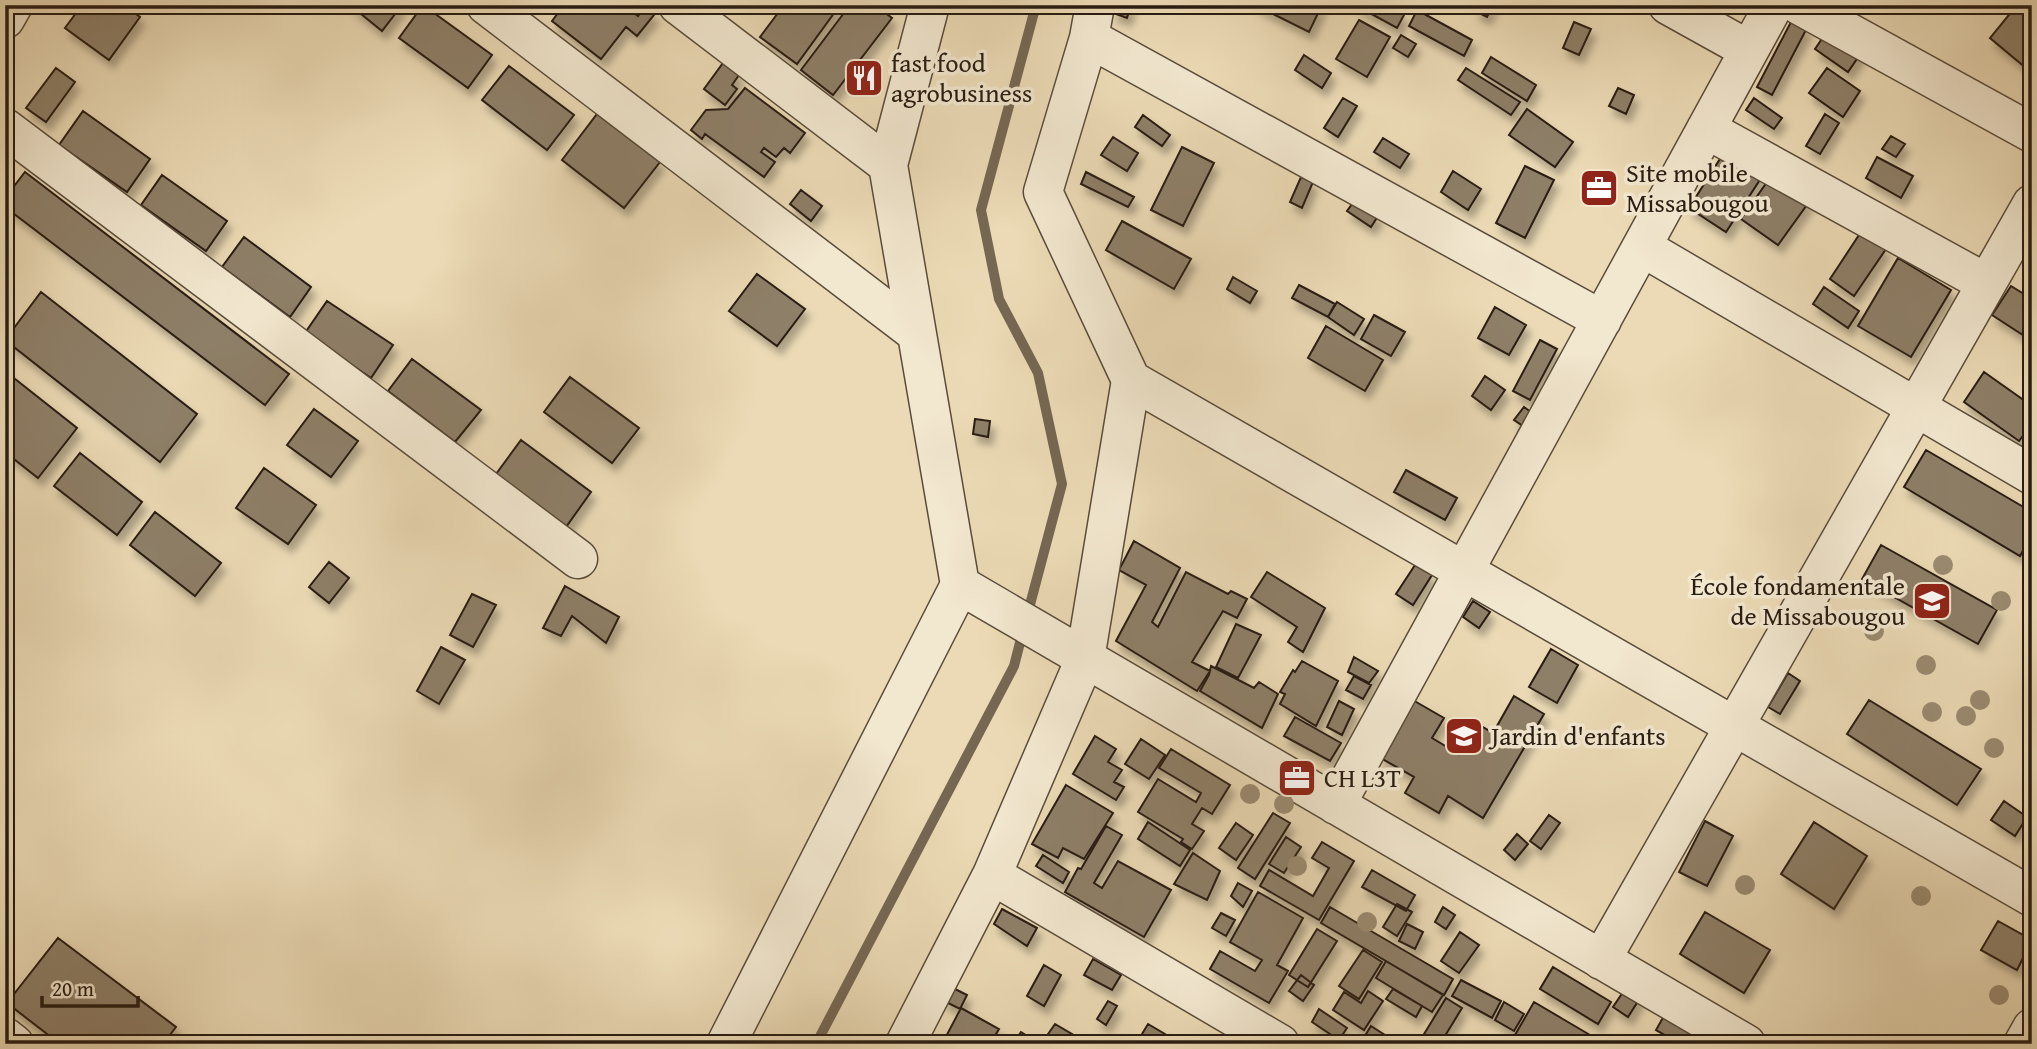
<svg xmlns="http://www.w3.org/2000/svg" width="2037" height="1049" font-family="'Gentium Book Plus',serif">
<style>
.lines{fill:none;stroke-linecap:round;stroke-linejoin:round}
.stream{stroke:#766753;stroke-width:10}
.building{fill:#8e7f67;stroke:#291c12;stroke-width:2;filter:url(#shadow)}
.minor-casing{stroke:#5a4c3b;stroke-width:41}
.minor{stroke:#f2e7cf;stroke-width:38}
.tree{fill:#9b8b71}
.labels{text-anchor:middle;stroke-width:7;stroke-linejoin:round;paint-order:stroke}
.poi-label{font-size:26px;fill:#291c12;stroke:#f2e7cf;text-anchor:start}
</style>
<defs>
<filter id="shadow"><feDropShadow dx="4.5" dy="8" stdDeviation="3.5" flood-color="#0004"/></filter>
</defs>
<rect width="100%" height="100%" fill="#ebdab5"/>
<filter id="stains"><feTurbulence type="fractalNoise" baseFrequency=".00286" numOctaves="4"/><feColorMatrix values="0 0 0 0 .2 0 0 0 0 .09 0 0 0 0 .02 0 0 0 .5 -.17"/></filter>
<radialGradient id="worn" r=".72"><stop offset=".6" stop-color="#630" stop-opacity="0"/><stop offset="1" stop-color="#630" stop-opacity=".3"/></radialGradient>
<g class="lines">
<path class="stream" d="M1027,616L1062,484L1038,373L999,299L981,210L1036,5
M816,1044L1014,666L1023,631"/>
</g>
<path class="building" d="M82,5H124L140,17L109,60L65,28Z
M350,5H402L382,31Z
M423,5L492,55L468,88L399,38Z
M564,5H624L638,16L644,8L654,15L637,36L626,27L601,59L552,21Z
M784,5H840L797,64L760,37Z
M850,5H875L892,18L833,95L801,70Z
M1116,5H1131L1127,18L1113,13Z
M1255,5H1322L1309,32Z
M1355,5H1386L1404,15L1397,28Z
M1478,5H1493L1487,17L1475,11Z
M2017,5L2032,18V73L1990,38Z
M1417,10L1472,40L1464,56L1409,26Z
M1359,20L1390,37L1367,77L1336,59Z
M1792,20L1807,28L1772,95L1757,87Z
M1574,22L1591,29L1579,55L1563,48Z
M1828,30L1861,53L1848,72L1815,49Z
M1401,35L1416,44L1408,57L1393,48Z
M1304,55L1331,73L1322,88L1295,70Z
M1491,57L1536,85L1527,101L1482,73Z
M723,63L739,75L732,85L737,89L725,105L704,89Z
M509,66L574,115L547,150L482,100Z
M56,68L75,82L46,122L26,108Z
M1466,68L1520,102L1511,115L1458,80Z
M1827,68L1860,91L1843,117L1809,93Z
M745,88L805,133L790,153L784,148L776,157L764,148L761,152L775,162L764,177L705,134L702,139L691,130L706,110L728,109Z
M1618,88L1634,95L1626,114L1609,106Z
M1343,98L1357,106L1338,137L1324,128Z
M1754,98L1782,118L1774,129L1746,110Z
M1527,109L1573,142L1555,167L1509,135Z
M83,111L150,159L127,192L59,145Z
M597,114L660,162L624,208L562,160Z
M1825,114L1839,123L1820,154L1806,146Z
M1143,115L1170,135L1162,146L1135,127Z
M1891,136L1905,144L1896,157L1882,149Z
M1113,137L1138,153L1127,171L1101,155Z
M1383,138L1409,154L1400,168L1374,152Z
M1182,147L1214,163L1183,226L1151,210Z
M1725,151L1763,175L1726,232L1689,208Z
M1877,157L1913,176L1901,198L1866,178Z
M1525,166L1554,180L1525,238L1496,223Z
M1453,171L1481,189L1468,210L1441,192Z
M25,172L289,374L265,405L5,207V198Z
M1086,172L1134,197L1128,207L1081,184Z
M162,175L227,221L206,251L141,205Z
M1772,175L1809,202L1778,245L1741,219Z
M1301,177L1313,182L1302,208L1290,202Z
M801,190L822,206L811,221L790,204Z
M1355,200L1378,216L1371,227L1347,211Z
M1122,221L1191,259L1174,289L1106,250Z
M1861,232L1886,249L1854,296L1830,279Z
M244,237L311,287L290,317L222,267Z
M1898,258L1951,290L1911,357L1858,326Z
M757,274L805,309L777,346L729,311Z
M1233,277L1257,291L1250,303L1227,289Z
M1299,285L1335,304L1328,317L1292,298Z
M2011,286L2032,299V341L1992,315Z
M1824,287L1859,311L1848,328L1813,304Z
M41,292L197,414L160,462L5,340Z
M327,301L393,345L371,378L305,333Z
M1337,302L1364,319L1354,335L1328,317Z
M1495,307L1526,325L1509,355L1478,338Z
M1374,315L1405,332L1391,356L1361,339Z
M1326,326L1383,360L1365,391L1308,358Z
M1540,340L1557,349L1530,400L1513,391Z
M412,359L481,410L455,442L388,391Z
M5,371L77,428L38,478L5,452Z
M1984,372L2032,406V424L2019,441L1964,402Z
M1485,376L1505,390L1491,410L1472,396Z
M570,377L639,428L612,463L544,412Z
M1524,407L1535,415L1526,428L1514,420Z
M314,409L358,441L331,477L287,445Z
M975,419L990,421L988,437L973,434Z
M521,440L591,492L566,527L496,474Z
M1926,450L2032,512V535L2020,556L1904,487Z
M80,453L142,502L117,535L54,486Z
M264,468L316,505L288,544L236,508Z
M1406,470L1457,498L1445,520L1394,492Z
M155,512L221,563L195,596L130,545Z
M1134,541L1180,568L1152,622L1158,627L1186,572L1228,594L1231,591L1247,599L1237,618L1223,611L1192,662L1210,671L1197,691L1116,641L1146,585L1119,570Z
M1881,545L1997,610L1978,644L1862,579Z
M329,562L349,578L329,603L309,587Z
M1415,565L1432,575L1413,605L1396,594Z
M1267,572L1325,608L1303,652L1288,642L1297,627L1251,597Z
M565,586L619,617L606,643L572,616L561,636L543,628Z
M472,594L496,605L473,647L450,635Z
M1473,601L1490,612L1479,628L1463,617Z
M1236,624L1261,635L1238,678L1216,667Z
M441,647L465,660L439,704L417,691Z
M1551,649L1578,665L1557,703L1529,687Z
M1354,657L1378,671L1369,683L1348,672Z
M1302,661L1338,681L1316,726L1280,704L1285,694L1280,692L1293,670L1295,672Z
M1211,666L1254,688L1259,682L1278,694L1262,728L1200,691L1209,675Z
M1788,673L1800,681L1780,714L1768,707Z
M1354,676L1371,685L1363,699L1346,690Z
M1514,696L1544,714L1483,818L1448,796L1439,813L1405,793L1414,777L1379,757L1411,699L1444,718L1432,738L1459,754L1476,723L1493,733Z
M1869,700L1981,769L1957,805L1847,734Z
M1339,701L1354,709L1342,735L1327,727Z
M1295,717L1341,743L1330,761L1284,736Z
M1095,736L1116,749L1108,762L1122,770L1114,782L1124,787L1116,800L1073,774Z
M1141,739L1165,755L1149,779L1125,764Z
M1171,749L1230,785L1212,814L1202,808L1192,824L1204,831L1192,849L1181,842L1183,839L1138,812L1158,779L1196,802L1201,793L1159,768Z
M1066,785L1113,813L1084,859L1063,848L1058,858L1032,844Z
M2004,801L2027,817L2015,836L1991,820Z
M1273,813L1290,823L1255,879L1238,868Z
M1549,815L1560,823L1541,849L1530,841Z
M1705,821L1733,836L1707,886L1679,872Z
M1148,822L1190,850L1180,866L1138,839Z
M1814,822L1867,856L1834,909L1781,874Z
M1236,823L1253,835L1236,860L1219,848Z
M1106,826L1122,835L1094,883L1102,888L1118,861L1171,890L1144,937L1065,892L1078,868L1081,869Z
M1517,834L1528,844L1515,860L1504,850Z
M1286,837L1301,847L1284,873L1269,864Z
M1322,842L1354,861L1319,920L1260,886L1269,870L1313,896L1329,868L1312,858Z
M1193,853L1220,871L1207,900L1174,884Z
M1043,855L1069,872L1063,883L1036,866Z
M1372,870L1415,895L1406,911L1362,887Z
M1238,883L1252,891L1243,907L1231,896Z
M1258,892L1303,918L1277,965L1288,971L1269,1003L1210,969L1220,951L1255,971L1262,960L1230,942Z
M1397,904L1412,912L1397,936L1383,927Z
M1330,907L1453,979L1444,995L1321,923Z
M1443,907L1455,915L1446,929L1435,922Z
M1002,909L1037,928L1027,946L994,924Z
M1705,912L1770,950L1744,993L1680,954Z
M1221,913L1235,920L1226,936L1212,928Z
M1998,921L2032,940L2017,970L1981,950Z
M1407,924L1423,932L1415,949L1399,941Z
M1317,929L1337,941L1308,987L1289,975Z
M1460,932L1479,945L1459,973L1441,961Z
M58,938L176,1027L163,1044H60L7,1003Z
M1363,950L1382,962L1359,999L1339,986Z
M1093,959L1121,975L1112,990L1084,975Z
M1386,961L1443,995L1432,1012L1376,978Z
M1044,965L1061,975L1044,1006L1027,996Z
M1553,967L1611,1002L1598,1024L1540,989Z
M1301,975L1314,985L1303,1001L1289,991Z
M1461,980L1501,1001L1492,1018L1452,996Z
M949,986L967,995L960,1009L942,1000Z
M1393,989L1422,1006L1416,1017L1386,999Z
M1625,989L1640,998L1628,1017L1613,1007Z
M1368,991L1383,1001L1364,1030L1333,1010L1344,992L1361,1003Z
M1446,998L1462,1008L1440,1044H1418Z
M1108,1001L1117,1006L1106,1025L1097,1019Z
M1504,1002L1524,1014L1514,1031L1495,1020Z
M1534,1002L1590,1035L1585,1044H1531L1515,1035Z
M961,1008L999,1029L990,1044H942Z
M1319,1009L1347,1028L1339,1040L1312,1022Z
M1665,1014L1699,1032L1693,1044H1681L1656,1030Z
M1055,1024L1082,1040L1080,1044H1056L1046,1037Z
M1148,1024L1165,1034L1159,1044H1136Z
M1371,1026L1385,1035L1380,1044H1360Z
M1021,1032L1040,1044H1013Z
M1516,1036L1529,1044H1511Z"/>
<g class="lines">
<g class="minor-casing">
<path id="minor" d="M486,5L916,333
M678,5L888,165
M1668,5L1749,50
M1799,5L2032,133
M5,19L13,5
M1089,38L1602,320
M5,128L578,559
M1706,129L1986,283
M1642,247L2032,475
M1131,380L2032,897
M960,585L1746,1044
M1336,805L1774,5
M992,875L1280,1044
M1601,960L2032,204
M5,1037L14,1044
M726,1044L960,585L888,165L930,5
M905,1044L992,875L1085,659L1131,380L1043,192L1089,38L1095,5
M2023,1044L2032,1028"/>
</g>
<use href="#minor" class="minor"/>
</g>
<g class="tree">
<circle cx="1943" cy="565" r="10"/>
<circle cx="2001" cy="601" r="10"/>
<circle cx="1874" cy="631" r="10"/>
<circle cx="1926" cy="665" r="10"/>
<circle cx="1980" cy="700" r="10"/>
<circle cx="1932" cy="712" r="10"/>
<circle cx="1966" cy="716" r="10"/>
<circle cx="1994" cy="748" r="10"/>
<circle cx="1250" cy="794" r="10"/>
<circle cx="1284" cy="804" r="10"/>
<circle cx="1297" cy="866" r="10"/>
<circle cx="1745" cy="885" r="10"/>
<circle cx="1921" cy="896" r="10"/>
<circle cx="1367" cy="922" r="10"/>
<circle cx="1999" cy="995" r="10"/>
</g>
<defs>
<g id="restaurant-square" transform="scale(2.0125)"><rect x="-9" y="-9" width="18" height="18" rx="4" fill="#8f2418" stroke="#f2e7cf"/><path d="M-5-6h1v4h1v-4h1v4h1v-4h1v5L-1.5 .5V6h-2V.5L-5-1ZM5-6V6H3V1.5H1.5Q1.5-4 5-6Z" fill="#fff"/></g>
<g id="office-square" transform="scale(2.0125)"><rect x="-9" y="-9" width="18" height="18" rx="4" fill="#8f2418" stroke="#f2e7cf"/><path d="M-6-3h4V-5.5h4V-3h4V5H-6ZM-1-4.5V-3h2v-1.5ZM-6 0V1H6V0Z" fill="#fff"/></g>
<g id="school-square" transform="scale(2.0125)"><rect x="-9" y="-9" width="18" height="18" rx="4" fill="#8f2418" stroke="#f2e7cf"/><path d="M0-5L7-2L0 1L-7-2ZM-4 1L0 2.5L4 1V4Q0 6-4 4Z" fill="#fff"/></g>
</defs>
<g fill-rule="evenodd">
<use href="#restaurant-square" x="864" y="78"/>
<use href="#office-square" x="1599" y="188"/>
<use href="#school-square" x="1932" y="601"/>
<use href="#school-square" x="1464" y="736"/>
<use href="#office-square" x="1297" y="778"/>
</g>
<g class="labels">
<g class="poi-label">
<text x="891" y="72">fast food<tspan x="891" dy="30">agrobusiness</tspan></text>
<text x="1626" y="182">Site mobile<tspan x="1626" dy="30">Missabougou</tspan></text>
<text x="1905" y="595" text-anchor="end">École fondamentale<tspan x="1905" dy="30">de Missabougou</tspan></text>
<text x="1491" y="745">Jardin d'enfants</text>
<text x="1324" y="787">CH L3T</text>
</g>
</g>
<rect width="2037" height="1049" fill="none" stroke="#ebdab5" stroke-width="28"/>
<rect x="7" y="7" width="2023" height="1035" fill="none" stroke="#291c12" stroke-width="3.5"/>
<rect x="14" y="14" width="2009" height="1021" fill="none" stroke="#291c12" stroke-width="2"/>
<path d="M42 996v10h96v-10" fill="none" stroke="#291c12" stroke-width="3.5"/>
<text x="52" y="996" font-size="21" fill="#291c12" stroke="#f2e7cf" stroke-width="5" paint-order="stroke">20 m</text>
<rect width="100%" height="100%" filter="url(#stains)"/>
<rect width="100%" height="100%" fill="url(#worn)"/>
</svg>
